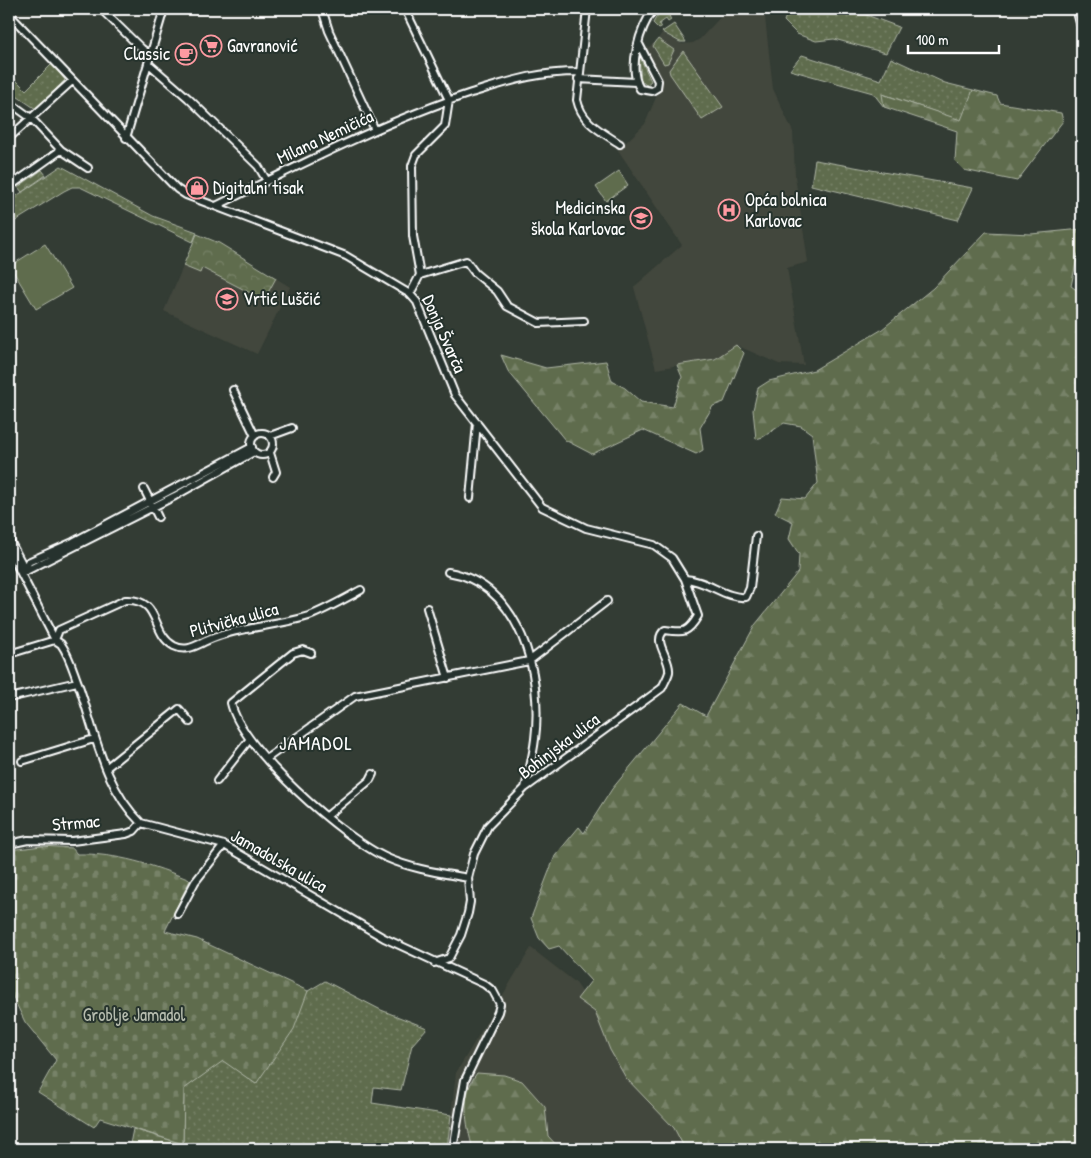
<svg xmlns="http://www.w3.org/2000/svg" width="1091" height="1158" font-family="'Patrick Hand',sans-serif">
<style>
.built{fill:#43473d}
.grass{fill:url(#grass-dots);stroke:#afb6a6}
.forest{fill:url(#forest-firs);stroke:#afb6a6}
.cemetery{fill:url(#cemetery-stones);stroke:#afb6a6}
.park{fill:url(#park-crowns);stroke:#afb6a6}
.pitch{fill:#5f6c4d;stroke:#afb6a6}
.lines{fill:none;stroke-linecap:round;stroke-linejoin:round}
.street-casing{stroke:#fff;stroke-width:10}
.street{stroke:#26332d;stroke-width:6}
.labels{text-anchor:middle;stroke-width:4;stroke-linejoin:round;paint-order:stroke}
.poi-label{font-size:18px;fill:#fff;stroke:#26332d;text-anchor:start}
.street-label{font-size:18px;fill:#fff;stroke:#26332d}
.park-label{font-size:18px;fill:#b7bdaf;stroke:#26332d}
.quarter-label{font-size:20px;letter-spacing:1px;fill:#fff;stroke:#26332d}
</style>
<defs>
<pattern id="grass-dots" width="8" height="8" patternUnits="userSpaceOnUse" patternTransform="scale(1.25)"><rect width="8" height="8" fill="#5f6c4d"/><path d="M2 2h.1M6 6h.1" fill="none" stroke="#778268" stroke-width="1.8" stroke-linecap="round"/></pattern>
<pattern id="forest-firs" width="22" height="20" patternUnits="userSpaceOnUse" patternTransform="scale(1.25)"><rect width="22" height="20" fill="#5f6c4d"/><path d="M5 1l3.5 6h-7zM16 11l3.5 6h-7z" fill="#778268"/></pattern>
<pattern id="cemetery-stones" width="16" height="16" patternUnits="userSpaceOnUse" patternTransform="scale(1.25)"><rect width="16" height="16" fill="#5f6c4d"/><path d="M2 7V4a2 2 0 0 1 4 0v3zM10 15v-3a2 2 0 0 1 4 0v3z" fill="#778268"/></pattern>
<pattern id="park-crowns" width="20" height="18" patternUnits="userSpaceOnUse" patternTransform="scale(1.25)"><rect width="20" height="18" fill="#5f6c4d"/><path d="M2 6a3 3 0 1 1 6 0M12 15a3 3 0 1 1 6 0" fill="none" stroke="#778268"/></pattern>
</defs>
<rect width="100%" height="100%" fill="#333c34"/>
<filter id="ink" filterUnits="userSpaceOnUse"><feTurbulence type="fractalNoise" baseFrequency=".02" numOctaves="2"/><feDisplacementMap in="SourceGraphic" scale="10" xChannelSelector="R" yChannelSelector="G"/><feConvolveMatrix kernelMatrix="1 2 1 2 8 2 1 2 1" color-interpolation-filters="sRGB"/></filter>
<g filter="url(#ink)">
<path class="built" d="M728,9H764L773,89L793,132L795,176L808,262L787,268L804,365L779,364L736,345L715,359L656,369L634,287L682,245L618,150L645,124L659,90L661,82L644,50L656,42L662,33L682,44L693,43L700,39Z
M197,234L219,243L290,287L257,354L164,311Z
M531,948L576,983L689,1149H447L456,1073Z"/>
<path class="grass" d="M661,9H666L671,20L668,22L666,19L659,24L661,28L659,29L653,23Z
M789,9H850L899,27L886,53L834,39L816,41L797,34L784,21Z
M674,24L686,42H680L662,32Z
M658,39L674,50L668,63L664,64L653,46Z
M683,51L723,107L702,120L670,74L669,70Z
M639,55L651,81L646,85L641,81Z
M802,55L881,80L891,58L945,83L973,90L962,121L883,94L884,107L873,93L790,70Z
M52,64L65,80L36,109L9,91V73L26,90Z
M815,160L973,188L958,220L811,185Z
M61,166L153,216L197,232L193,242L80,187H72L64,191L9,225V201Z
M325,981L381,1010L427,1028L412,1045L401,1090L374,1087L372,1103L451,1115L447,1149H129L133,1129L183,1144L184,1089L223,1060L256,1084L308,991Z"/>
<path class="forest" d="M973,90L997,96L1000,103L1061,113L1063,121L1017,181L964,170L955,161L957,131L884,107L882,94L961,120Z
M1082,229V253L1078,254L1071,286L1082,294V1149H685L674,1128L626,1078L610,1050L595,1012L577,999L591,981L559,946L549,949L539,938L531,918L555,856L579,827L584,833L612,789L683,703L706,716L755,625L798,572L799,554L789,539L793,522L775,513L782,497L805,499L818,483L812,434L801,426L784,423L763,437L756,439L753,410L758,388L769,381L814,370L881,330L933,288L986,232L1031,234Z
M736,345L744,353L724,402L713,406L700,428L703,450L696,454L643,430L592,454L565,440L508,371L501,355L546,368L606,361L612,381L625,388L641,402L673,407L682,377L677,365L715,359Z
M477,1073L504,1075L522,1081L545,1107L548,1136L560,1149H473C466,1124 460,1095 477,1073Z"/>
<path class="cemetery" d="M42,846L72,848L77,854C117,853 153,865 190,880L165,931L197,939L308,991L294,1029L256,1084L223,1061L184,1089L183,1144L100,1118L94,1127L38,1092L56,1060L25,1022L12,995L9,999V850Z"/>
<path class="park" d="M42,170L46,175L22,192L18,187Z
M197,234L219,243L276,278L264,300L202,268L200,273L183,266Z"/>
<path class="pitch" d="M619,171L628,185L606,201L596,187Z
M45,244L72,288L36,309L10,266Z"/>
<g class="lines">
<g class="street-casing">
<path id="street" d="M101,9L142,49L151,55
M322,9L329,31L375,130
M405,9L449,100L445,126L416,155L412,166L413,236L420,275L410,294
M587,9L577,100C582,123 601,131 620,144
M1076,9L1082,30
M9,14L177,189L186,195L346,256L410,294L417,302L455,395L542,507L586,528L654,545L672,558L685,579L698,616C688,633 684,633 665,630C651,641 671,658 669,672C668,677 664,683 662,688L525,788L488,826L474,854L468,878L470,902L468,913L461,935L449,958L434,963
M639,44L658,81L657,88L652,91L640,89C627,68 640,27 654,9
M149,64L188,98L258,166L267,181
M578,79L636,82
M9,102L31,118L61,150L88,168
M9,138L72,81
M126,138L164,9
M9,187L61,150
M216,206C300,165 383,122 471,93C511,81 535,72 579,72
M420,275L466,261L475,273L497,291L507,306L539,323L584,321
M233,390L255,436
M251 444a11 11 0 1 1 22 0a11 11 0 1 1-22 0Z
M270,436L292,428
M270,453L276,472L273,477
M144,489L158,517
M470,498L477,423
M9,539L26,571
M9,550L55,640
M19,567L26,571L175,496L254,452
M26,571L28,562L73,542L252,447
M448,572C521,584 543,675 535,739C533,756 529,772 525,788
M685,579C707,580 726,599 746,597L750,588L756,536
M427,608L448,678
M55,640L59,630L125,600C162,598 150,633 174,646C186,652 195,646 206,641C239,626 275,627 309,616C327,609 344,599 361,590
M311,653L303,650L293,653L231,703C241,749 344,839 387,858C412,869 441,873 468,878
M9,654L55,640L61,644C69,655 73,670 78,683C95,731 103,786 141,823L224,845L384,938L484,984L493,991L500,1004L498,1012L465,1080L453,1149
M9,698L77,682
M266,759L355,696L529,661L607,601
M22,761L94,739
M106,768L179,709L190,722
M217,781L249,740
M327,816L370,780L373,774
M9,844L28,840L72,841L126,834L134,831L141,823
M178,914L195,882L224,845"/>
</g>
<use href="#street" class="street"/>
</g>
</g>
<defs>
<g id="supermarket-ring" transform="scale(1.125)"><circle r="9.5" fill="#26332d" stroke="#ff9aa2" stroke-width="1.5"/><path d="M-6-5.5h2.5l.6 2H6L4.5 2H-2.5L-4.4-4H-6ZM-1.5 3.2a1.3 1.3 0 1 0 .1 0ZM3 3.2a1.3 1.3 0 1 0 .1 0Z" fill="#ff9aa2"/></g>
<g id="cafe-ring" transform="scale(1.125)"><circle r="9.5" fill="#26332d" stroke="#ff9aa2" stroke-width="1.5"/><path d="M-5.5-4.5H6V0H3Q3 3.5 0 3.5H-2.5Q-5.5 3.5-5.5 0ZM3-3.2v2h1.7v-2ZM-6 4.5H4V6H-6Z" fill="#ff9aa2"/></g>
<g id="shop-ring" transform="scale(1.125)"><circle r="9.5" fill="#26332d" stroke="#ff9aa2" stroke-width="1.5"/><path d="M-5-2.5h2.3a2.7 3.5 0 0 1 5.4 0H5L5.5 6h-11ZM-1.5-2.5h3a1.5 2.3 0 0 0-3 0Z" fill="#ff9aa2"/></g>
<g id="hospital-ring" transform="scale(1.125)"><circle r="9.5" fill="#26332d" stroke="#ff9aa2" stroke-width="1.5"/><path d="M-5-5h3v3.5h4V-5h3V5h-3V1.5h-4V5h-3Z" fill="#ff9aa2"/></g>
<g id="school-ring" transform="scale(1.125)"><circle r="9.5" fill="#26332d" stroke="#ff9aa2" stroke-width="1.5"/><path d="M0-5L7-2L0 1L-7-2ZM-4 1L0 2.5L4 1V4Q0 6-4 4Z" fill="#ff9aa2"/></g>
</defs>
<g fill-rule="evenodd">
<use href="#supermarket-ring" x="211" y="46"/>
<use href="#cafe-ring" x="186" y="54"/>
<use href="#shop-ring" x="197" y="188"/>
<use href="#hospital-ring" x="729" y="210"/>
<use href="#school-ring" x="641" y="218"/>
<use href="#school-ring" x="227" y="299"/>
</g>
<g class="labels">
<g class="poi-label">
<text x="227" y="52">Gavranović</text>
<text x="170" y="60" text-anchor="end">Classic</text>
<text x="213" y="194">Digitalni tisak</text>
<text x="745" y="206">Opća bolnica<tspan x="745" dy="21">Karlovac</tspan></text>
<text x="625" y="214" text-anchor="end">Medicinska<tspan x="625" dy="21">škola Karlovac</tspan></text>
<text x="243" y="305">Vrtić Luščić</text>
</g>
<g class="street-label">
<text transform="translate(325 137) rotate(-25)" y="6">Milana Nemičića</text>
<text transform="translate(444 334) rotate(66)" y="6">Donja Švarča</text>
<text transform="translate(234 620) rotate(-15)" y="6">Plitvička ulica</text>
<text transform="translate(559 746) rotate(-37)" y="6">Bohinjska ulica</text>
<text transform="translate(76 823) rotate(-5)" y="6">Strmac</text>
<text transform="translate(279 861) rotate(30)" y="6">Jamadolska ulica</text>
</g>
<g class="park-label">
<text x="134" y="1021">Groblje Jamadol</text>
</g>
<g class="quarter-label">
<text x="316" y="750">JAMADOL</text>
</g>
</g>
<rect width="1091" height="1158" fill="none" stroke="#26332d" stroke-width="30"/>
<rect x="15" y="15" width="1061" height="1128" fill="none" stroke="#fff" stroke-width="2" filter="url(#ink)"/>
<path d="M908 45v8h91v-8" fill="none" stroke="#ffffff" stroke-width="2.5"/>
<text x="916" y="45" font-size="15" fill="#ffffff" stroke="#26332d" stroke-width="4" paint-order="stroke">100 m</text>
</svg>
